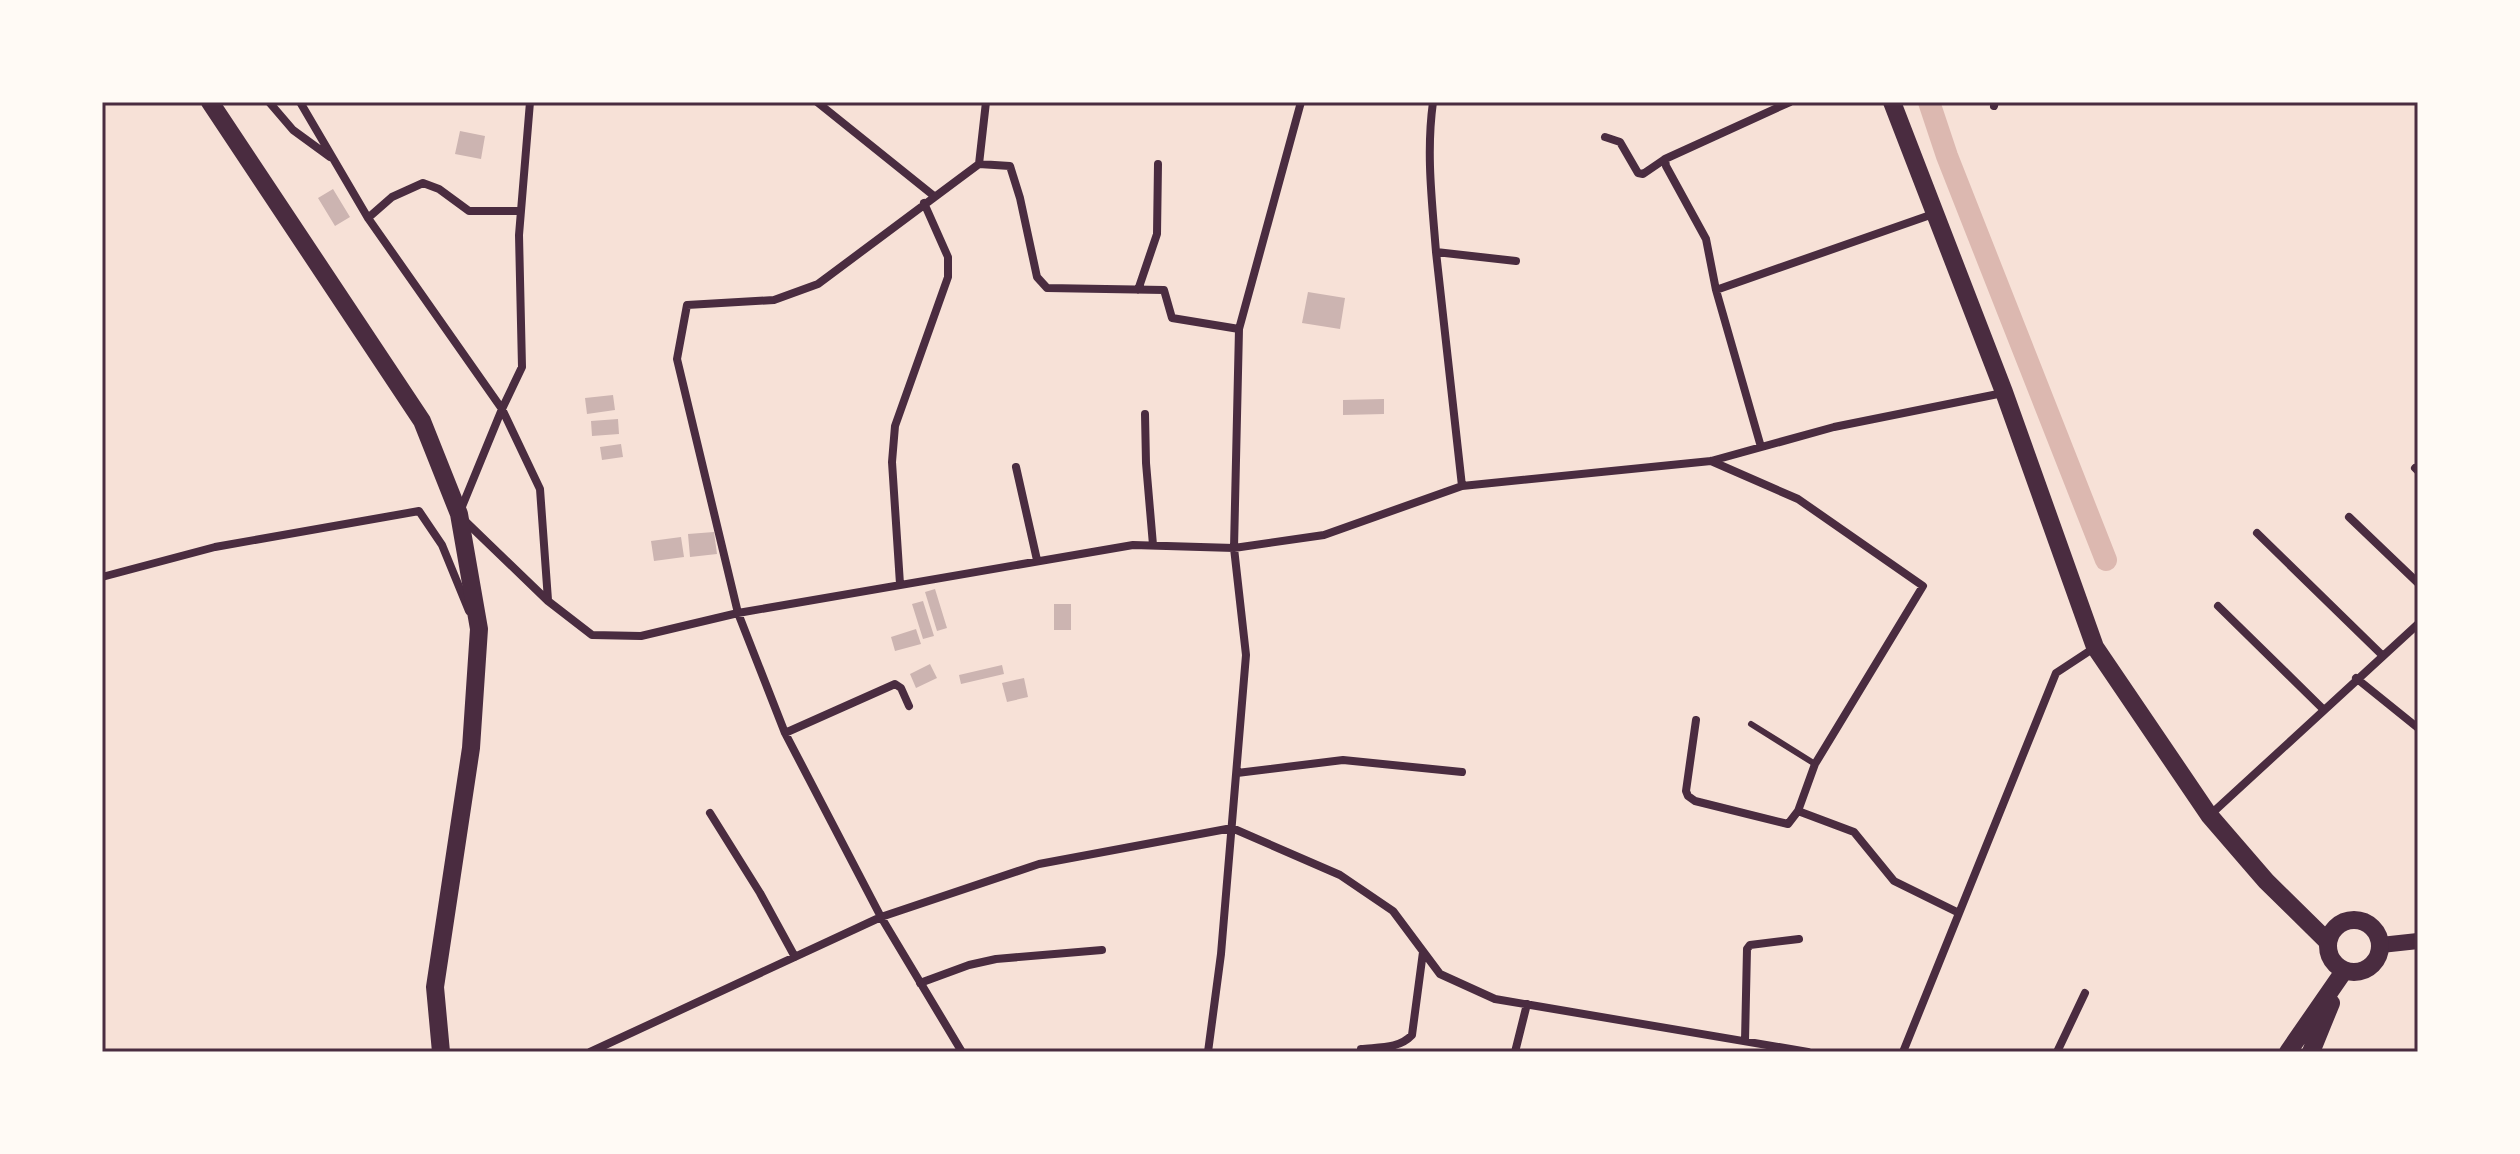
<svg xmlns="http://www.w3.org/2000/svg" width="2520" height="1154" font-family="Lato,sans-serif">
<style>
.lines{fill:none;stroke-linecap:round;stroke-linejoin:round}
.canal{stroke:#dcb8b0;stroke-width:22}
.building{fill:#ccb4b1}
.service{stroke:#4a2c40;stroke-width:6}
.minor{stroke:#4a2c40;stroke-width:8}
.secondary{stroke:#4a2c40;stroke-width:16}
.primary{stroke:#4a2c40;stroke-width:18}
.neatline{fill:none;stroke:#4a2c40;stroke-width:3}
</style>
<rect width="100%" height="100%" fill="#f7e1d7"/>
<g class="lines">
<path class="canal" d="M1929,102L1947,156L2106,560"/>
</g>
<path class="building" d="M460,131L485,136L481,159L455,154Z
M333,189L350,217L335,226L318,198Z
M1308,292L1345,298L1340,329L1302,323Z
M613,395L615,410L587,414L585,398Z
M1384,399V414L1343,415V400Z
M618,419L619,434L592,436L591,421Z
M621,444L623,457L602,460L600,447Z
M714,532L717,554L690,557L688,534Z
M681,537L684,557L654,561L651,541Z
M935,589L947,628L937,631L925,592Z
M923,601L934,636L923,639L912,604Z
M1054,604H1071V630H1054Z
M916,629L921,644L895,651L891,637Z
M930,664L937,678L916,688L910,674Z
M1002,665L1004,674L961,684L959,675Z
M1024,678L1028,697L1007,702L1002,683Z"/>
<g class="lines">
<path class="service" d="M1751,724L1815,764"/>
<path class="minor" d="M269,102L293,130L330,157
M300,102L368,218L502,409L540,489L548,600
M817,102L934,196
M1433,102C1426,153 1432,201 1436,252
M1994,106L1995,102
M1605,137L1620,142L1638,173L1643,174L1665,159L1790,102
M1665,159L1666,166L1706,239L1716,290L1761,447
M979,164L1010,166L1020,198L1037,277L1047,288L1164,290L1172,318L1239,329
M368,218L392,197L423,183L439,189L469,211H521
M1138,290L1157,234L1158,164
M1716,290L1936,213
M1145,414L1146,463L1153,545
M1016,467L1037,560
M2415,468L2418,471
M1462,486L1436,252L1516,261
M461,509L502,409L522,367L519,235L530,102
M2349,517L2418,583
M464,520L548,601L592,635L641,636L738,613L1133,545L1234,548L1324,535L1462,486L1711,461L1834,427L2003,393
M2257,533L2382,655
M102,577L215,547L419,511L442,545L469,611
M900,584L892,462L895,426L948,277V257L924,203
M2218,606L2323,709
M2356,678L2418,728
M1696,720L1686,791L1688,796L1695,801L1788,824L1798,811L1815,764L1923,586L1798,499L1711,461
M785,733L895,684L901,688L909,706
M1237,773L1343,760L1462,772
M1798,811L1854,832L1894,881L1959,913
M710,813L760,893L795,957
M2210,815L2418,624
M920,983L969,965L996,959L1102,950
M1745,1041L1747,949L1750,945L1799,939
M1361,1049C1379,1047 1399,1049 1412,1035L1423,952
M590,1052L881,917L1039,864L1232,828L1340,875L1393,911L1440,974L1495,999L1808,1052
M962,1052L881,917L785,733L738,613L677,359L687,305L774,300L818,284L979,164L986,102
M1208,1052L1221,954L1246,655L1234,548L1239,329L1301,102
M1515,1052L1527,1004
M1903,1052L2056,673L2094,648
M2057,1052L2085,993"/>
<path class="secondary" d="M2381,945L2418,941"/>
<path class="primary" d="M210,102L422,421L459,514L479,629L471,748L435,987L441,1052
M1892,102L2004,392L2095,647L2209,815L2266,881L2328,942
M2328 946a26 26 0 1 1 52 0a26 26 0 1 1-52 0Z
M2288,1052L2344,971
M2311,1052L2331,1003"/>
</g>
<rect width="2520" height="1154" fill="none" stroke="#fffaf5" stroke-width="208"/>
<rect x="104" y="104" width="2312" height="946" class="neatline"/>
</svg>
